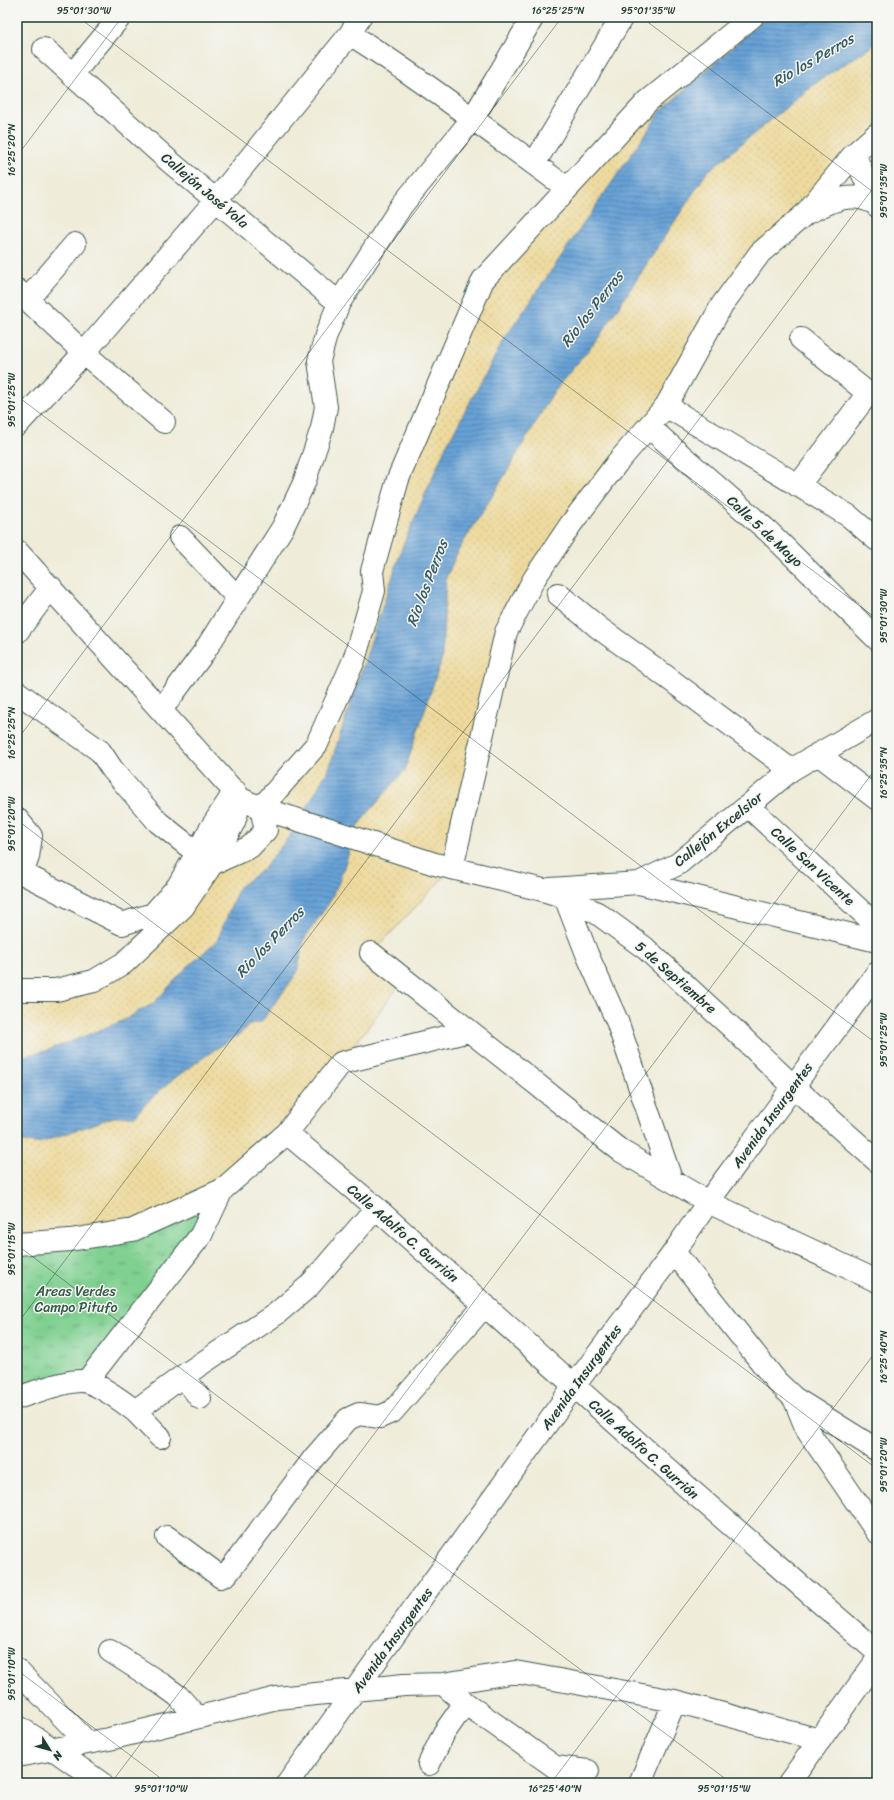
<svg xmlns="http://www.w3.org/2000/svg" width="894" height="1800" font-family="Sriracha,sans-serif">
<style>
.sand{fill:url(#sand-dots);stroke:#868c69}
.park{fill:url(#park-tufts);stroke:#508662}
.water{fill:url(#water-rules);stroke:#426e84}
.lines{fill:none;stroke-linecap:round;stroke-linejoin:round}
.minor-casing{stroke:#3e574d;stroke-width:24}
.major-casing{stroke:#3e574d;stroke-width:24}
.minor{stroke:#fff;stroke-width:22}
.major{stroke:#fff;stroke-width:22}
.ticks{fill:none;stroke:#1f3d34;stroke-width:1;stroke-opacity:0.45}
.labels{text-anchor:middle;stroke-width:3;stroke-linejoin:round;paint-order:stroke}
.street-label{font-size:14px;fill:#1f3d34;stroke:#f6f6f2}
.park-label{font-size:14px;fill:#325a47;stroke:#f6f6f2}
.water-label{font-size:15px;font-style:italic;fill:#345b64;stroke:#f6f6f2}
.neatline{fill:none;stroke:#1f3d34;stroke-width:1.5}
.ticks-label{font-size:10px;text-anchor:middle;fill:#1f3d34}
</style>
<defs>
<pattern id="sand-dots" width="8" height="8" patternUnits="userSpaceOnUse"><rect width="8" height="8" fill="#eeda9e"/><path d="M2 2h.1M6 6h.1" fill="none" stroke="#ccbc89" stroke-width="1.8" stroke-linecap="round"/></pattern>
<pattern id="park-tufts" width="24" height="20" patternUnits="userSpaceOnUse"><rect width="24" height="20" fill="#80d091"/><path d="M3 7l-1-3M5 7V3M7 7l1-3M15 17l-1-3M17 17v-4M19 17l1-3" fill="none" stroke="#68aa77"/></pattern>
<pattern id="water-rules" width="6" height="5" patternUnits="userSpaceOnUse"><rect width="6" height="5" fill="#66a0d5"/><path d="M0 2.5h6" fill="none" stroke="#5384ae"/></pattern>
</defs>
<rect width="100%" height="100%" fill="#f6f6f2"/>
<filter id="ink" filterUnits="userSpaceOnUse"><feTurbulence type="fractalNoise" baseFrequency=".025" numOctaves="2"/><feDisplacementMap in="SourceGraphic" scale="8" xChannelSelector="R" yChannelSelector="G"/><feConvolveMatrix kernelMatrix="1 2 1 2 8 2 1 2 1" color-interpolation-filters="sRGB"/></filter>
<filter id="wash" filterUnits="userSpaceOnUse"><feTurbulence type="fractalNoise" baseFrequency=".012" numOctaves="4" result="noise"/><feDisplacementMap in="SourceGraphic" scale="16" xChannelSelector="R" yChannelSelector="G"/><feGaussianBlur stdDeviation="0.9" result="paint"/><feColorMatrix in="noise" values="0 0 0 0 0 0 0 0 0 0 0 0 0 0 0 0 0 1.4 0 .05"/><feComposite in="paint" operator="in"/></filter>
<g filter="url(#wash)">
<rect width="100%" height="100%" fill="#efecd9"/>
<path class="sand" d="M752,17H877V134L760,253L506,632L452,868L372,953L404,979L341,1063L222,1190L133,1230L17,1244V990L94,981L212,864L250,847L261,808L317,744L372,571L483,280L567,188Z"/>
<path class="park" d="M222,1190L87,1381L17,1398V1244L70,1240Z"/>
<path class="water" d="M766,17H877V43L820,80L707,172L597,340L554,391L496,490L458,551L446,578L442,658L405,770L358,825L339,882L329,903L304,939L297,973L261,1022L250,1024C238,1038 225,1042 210,1053C184,1071 155,1091 135,1116L114,1117L39,1143L17,1142V1057L45,1051L77,1039L122,1021L154,1003L186,968L217,941L239,887L262,870L293,832L329,768L403,545L446,446L505,338L661,111Z"/>
</g>
<g filter="url(#ink)">
<g class="lines">
<g class="minor-casing">
<path id="minor" d="M350,34C425,81 495,136 567,188
M44,49L169,161L339,303
M72,75L120,17
M854,154L877,206
M534,164L622,17
M809,212C832,201 851,190 876,204
M17,290L84,353L164,422
M27,300L75,244
M666,406L849,516L877,540
M17,425L84,353L216,200L350,34L360,17
M649,427L769,532L877,639
M798,486L863,400L864,390L801,339
M180,537L238,598
M17,551L241,799L261,808L435,864L543,890L565,897L597,913L645,948L730,1026L793,1086L877,1161
M558,594L599,628L660,672L791,770
M17,632L51,587
M17,692L100,751L112,769L158,822L197,853L209,831L235,791
M161,710L204,652L283,527L304,483L322,428L326,407L319,361L326,335L339,303L402,205L473,118L533,17
M818,754L877,799
M748,806L877,926
M17,819L31,836L28,857L22,873
M209,868L234,822L241,799
M452,868L506,632L534,579L571,524L617,463L666,406L722,305L760,253L805,214L854,154L877,134
M17,872L22,873L122,924L153,914L178,886L197,853
M639,883L877,941
M550,889L639,883L678,864L791,770L877,720
M565,897L587,954L617,1021L671,1179
M371,953L621,1151L708,1202L877,1281
M17,990H56L94,981L124,963L183,907L212,864L250,847L266,830L261,808L317,744L354,660L374,591L372,571L398,479L483,280L648,101L752,17
M287,1133L376,1208L694,1493L877,1652
M17,1244L70,1240L133,1230L222,1190L287,1133L341,1063L469,1031
M674,1252L777,1382L794,1398L807,1430L877,1532
M183,1376L200,1398
M87,1381L201,1235L222,1190
M17,1398C33,1393 73,1377 88,1382C103,1387 122,1401 135,1411L183,1376L276,1314L309,1286L376,1208
M794,1398L877,1450
M135,1411L160,1437
M167,1537L221,1577L227,1574L314,1458L348,1419L359,1414L380,1417L393,1411L485,1305
M110,1651L163,1685L178,1696L197,1717
M17,1670L88,1743
M443,1684L465,1703L555,1767L588,1771
M17,1726L53,1749L101,1783
M17,1756L109,1739L277,1698L404,1685L443,1684L515,1672L675,1701L820,1740
M429,1764L444,1733L465,1703
M288,1783L574,1386L674,1252L708,1202L877,973
M640,1783L675,1701"/>
</g>
<g class="major-casing">
<path id="major" d="M789,1783L877,1660"/>
</g>
<use href="#minor" class="minor"/>
<use href="#major" class="major"/>
</g>
</g>
<path class="ticks" d="M78,17L877,619M641,17L877,195M17,156L122,17M17,396L877,1044M17,740L562,17M17,820L877,1469M17,1245L731,1783M17,1324L877,183M17,1670L167,1783M111,1783L877,767M551,1783L877,1350"/>
<g class="labels">
<g class="street-label">
<text transform="translate(205 190) rotate(40)" y="5">Callejón José Yola</text>
<text transform="translate(765 531) rotate(43)" y="5">Calle 5 de Mayo</text>
<text transform="translate(718 829) rotate(-39)" y="5">Callejón Excelsior</text>
<text transform="translate(813 866) rotate(43)" y="5">Calle San Vicente</text>
<text transform="translate(676 977) rotate(41)" y="5">5 de Septiembre</text>
<text transform="translate(772 1115) rotate(-54)" y="5">Avenida Insurgentes</text>
<text transform="translate(403 1233) rotate(41)" y="5">Calle Adolfo C. Gurrión</text>
<text transform="translate(581 1377) rotate(-54)" y="5">Avenida Insurgentes</text>
<text transform="translate(644 1449) rotate(42)" y="5">Calle Adolfo C. Gurrión</text>
<text transform="translate(392 1640) rotate(-54)" y="5">Avenida Insurgentes</text>
</g>
<g class="park-label">
<text x="76" y="1296">Areas Verdes<tspan x="76" dy="16">Campo Pitufo</tspan></text>
</g>
<g class="water-label">
<text transform="translate(813 60) rotate(-30)" y="5">Rio los Perros</text>
<text transform="translate(592 309) rotate(-52)" y="5">Rio los Perros</text>
<text transform="translate(427 583) rotate(-69)" y="5">Rio los Perros</text>
<text transform="translate(270 942) rotate(-46)" y="5">Rio los Perros</text>
</g>
</g>
<rect width="894" height="1800" fill="none" stroke="#f6f6f2" stroke-width="44"/>
<g transform="translate(50 1750) rotate(127)" stroke="#f6f6f2" stroke-width="3" paint-order="stroke">
<path d="M0-3L7 15L0 10L-7 15Z" fill="#1f3d34"/>
<text y="-6" font-size="11" font-weight="bold" text-anchor="middle" fill="#1f3d34">N</text>
</g>
<rect x="22" y="22" width="850" height="1756" class="neatline"/>
<g class="ticks-label">
<text x="84" y="14">95°01'30"W</text>
<text x="558" y="14">16°25'25"N</text>
<text x="648" y="14">95°01'35"W</text>
<text transform="translate(11 150) rotate(-90)" y="4">16°25'20"N</text>
<text transform="translate(883 191) rotate(-90)" y="4">95°01'35"W</text>
<text transform="translate(11 400) rotate(-90)" y="4">95°01'25"W</text>
<text transform="translate(883 616) rotate(-90)" y="4">95°01'30"W</text>
<text transform="translate(11 733) rotate(-90)" y="4">16°25'25"N</text>
<text transform="translate(883 773) rotate(-90)" y="4">16°25'35"N</text>
<text transform="translate(11 824) rotate(-90)" y="4">95°01'20"W</text>
<text transform="translate(883 1040) rotate(-90)" y="4">95°01'25"W</text>
<text transform="translate(11 1249) rotate(-90)" y="4">95°01'15"W</text>
<text transform="translate(883 1357) rotate(-90)" y="4">16°25'40"N</text>
<text transform="translate(883 1465) rotate(-90)" y="4">95°01'20"W</text>
<text transform="translate(11 1674) rotate(-90)" y="4">95°01'10"W</text>
<text x="161" y="1792">95°01'10"W</text>
<text x="555" y="1792">16°25'40"N</text>
<text x="724" y="1792">95°01'15"W</text>
</g>
</svg>
